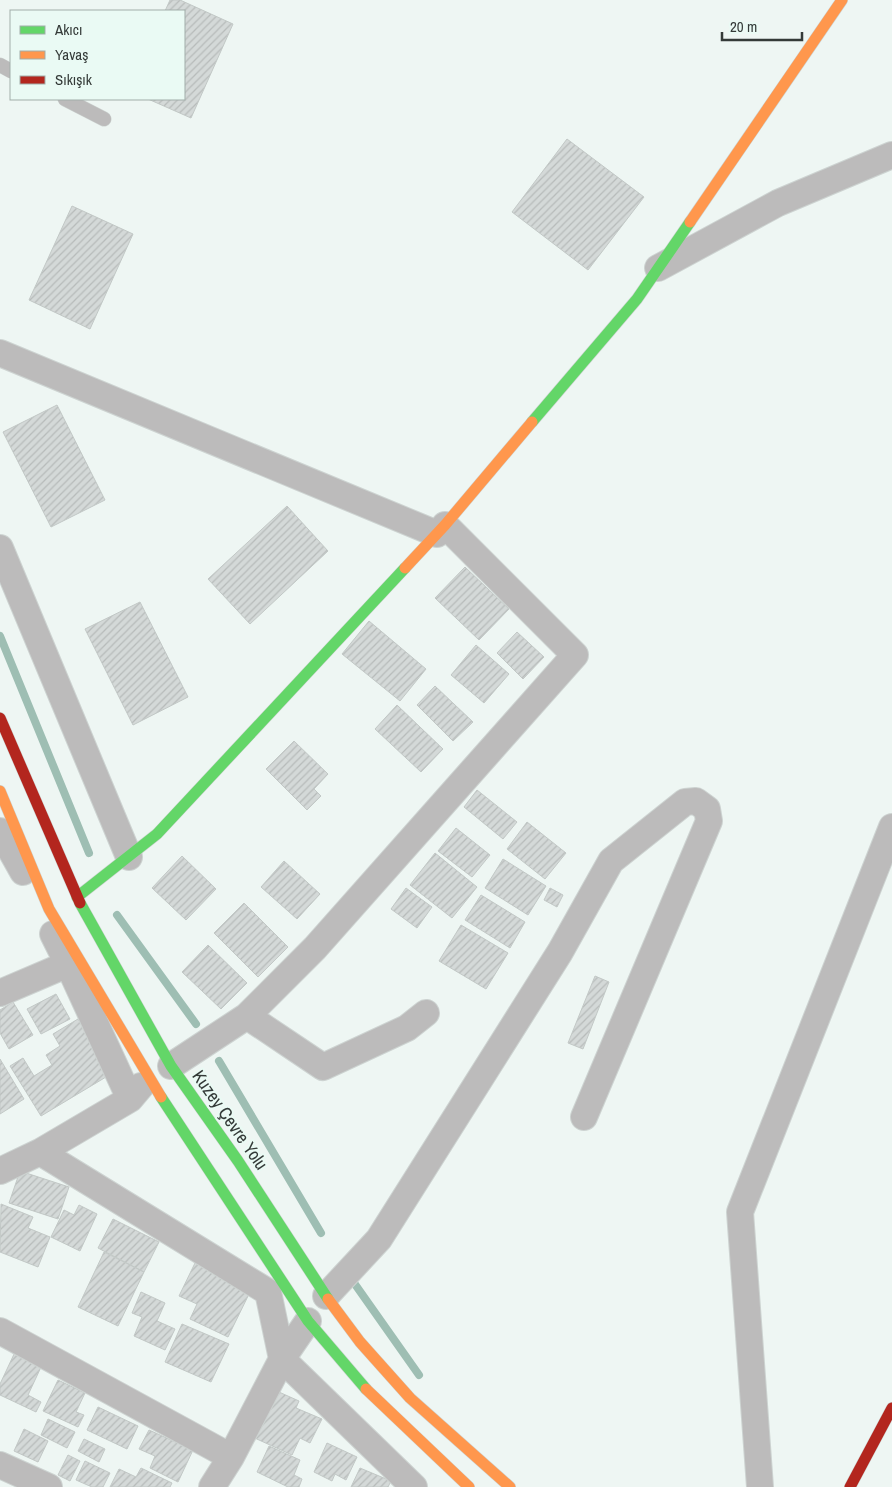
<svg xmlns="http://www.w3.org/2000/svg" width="892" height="1487" font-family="'Archivo Narrow',sans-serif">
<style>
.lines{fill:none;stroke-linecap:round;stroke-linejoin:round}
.stream{stroke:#9ebeb3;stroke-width:8}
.building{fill:url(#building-hatch);stroke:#c2c8c6}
.lane-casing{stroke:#cdd3d1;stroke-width:15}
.street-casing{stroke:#cdd3d1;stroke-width:28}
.fast-casing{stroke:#cdd3d1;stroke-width:12}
.slow-casing{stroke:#cdd3d1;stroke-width:12}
.jam-casing{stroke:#cdd3d1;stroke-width:12}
.lane{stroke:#bcbbbb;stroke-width:14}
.street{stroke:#bcbbbb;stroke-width:26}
.fast{stroke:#63d668;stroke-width:11}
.slow{stroke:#ff974d;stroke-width:11}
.jam{stroke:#b3261e;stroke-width:11}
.labels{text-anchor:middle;stroke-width:4;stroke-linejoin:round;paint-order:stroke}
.street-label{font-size:18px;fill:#343a38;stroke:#eafaf4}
</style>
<defs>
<pattern id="building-hatch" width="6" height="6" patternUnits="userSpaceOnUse" patternTransform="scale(1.25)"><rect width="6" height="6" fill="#d4d9d8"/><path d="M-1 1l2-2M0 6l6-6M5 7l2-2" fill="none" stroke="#b7bbba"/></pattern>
</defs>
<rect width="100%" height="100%" fill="#eef6f3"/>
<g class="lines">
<path class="stream" d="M0,636L89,853
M117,915L196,1024
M219,1061L321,1233
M352,1280L419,1375"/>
</g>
<path class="building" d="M170,0H180L233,24L191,118L148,99H184V11H165Z
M567,139L644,197L588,270L512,212Z
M72,206L133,234L90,329L29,300Z
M57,405L105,500L51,527L3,432Z
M287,506L328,551L250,624L208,579Z
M465,567L509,609L479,640L435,598Z
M140,602L188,697L133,725L85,629Z
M369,621L426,669L400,701L342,654Z
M517,632L544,657L523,679L497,653Z
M476,645L509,674L484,703L451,675Z
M435,686L473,722L453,741L417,705Z
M397,705L443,749L421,772L375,729Z
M294,741L328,774L314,789L321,796L307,810L266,769Z
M477,790L517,822L503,839L464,807Z
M527,822L566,853L545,879L507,849Z
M456,828L490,855L472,877L438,851Z
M435,853L477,887L452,918L410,885Z
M182,856L216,889L186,920L152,888Z
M503,859L546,886L528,915L485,888Z
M284,861L320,894L297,919L261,887Z
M406,888L432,907L417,928L391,909Z
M550,888L563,895L557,907L544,900Z
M481,895L525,922L510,948L465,920Z
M244,903L288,947L258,977L214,933Z
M461,925L508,953L486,989L439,961Z
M208,945L247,983L221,1009L182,972Z
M595,976L609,982L583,1049L568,1043Z
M56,994L70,1019L41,1034L27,1009Z
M13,1002L33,1035L9,1049L0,1033V1010Z
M78,1019L111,1074L41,1116L10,1066L23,1058L34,1076L52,1065L46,1055L60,1046L53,1034Z
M0,1059L24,1099L0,1114Z
M20,1171L69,1187L58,1219L9,1203Z
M1,1204L33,1217L28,1228L50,1237L38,1267L0,1252Z
M79,1205L97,1214L80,1251L51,1237L64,1210L74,1215Z
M113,1219L159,1242L144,1272L98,1248Z
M104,1252L144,1272L118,1326L78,1307Z
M195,1263L251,1290L228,1337L190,1319L197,1304L179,1296Z
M141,1292L165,1303L157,1321L175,1329L165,1350L134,1336L142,1317L132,1313Z
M182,1324L229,1344L211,1382L165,1362Z
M15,1352L42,1365L28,1395L41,1402L36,1412L0,1395V1384Z
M58,1380L85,1393L76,1412L84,1415L78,1427L43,1411Z
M270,1388L299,1401L296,1408L322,1419L310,1443L300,1438L292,1455L248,1435Z
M98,1407L138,1426L127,1449L87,1430Z
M48,1419L75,1432L67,1448L41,1435Z
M24,1429L48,1441L38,1462L14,1451Z
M149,1430L193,1450L178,1482L150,1468L155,1456L139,1449Z
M84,1439L105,1449L99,1462L78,1451Z
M327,1443L357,1457L346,1480L335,1474L332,1481L314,1472Z
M269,1446L300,1460L294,1475L302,1479L299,1487H288L257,1472Z
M68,1455L80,1461L70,1481L58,1475Z
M85,1461L110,1473L103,1487H92L76,1480Z
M141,1468L172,1483L170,1487H110L119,1469L136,1477Z
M360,1468L391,1481L388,1487H351Z"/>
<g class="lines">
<g class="lane-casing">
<path id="lane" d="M0,65L11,71
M65,99L104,119"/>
</g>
<g class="street-casing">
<path id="street" d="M658,268L778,203L892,155
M0,353L437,534
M0,548L129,857
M0,831L23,872
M68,964L130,1099
M0,993L68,964L53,934
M247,1016L323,1067L407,1028L426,1013
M171,1066L247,1016L315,948L575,655L445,525
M40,1152L130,1099L141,1086
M0,1171L40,1152L268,1292L282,1359L231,1457L212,1487
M326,1296L379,1239L560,952L611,861L685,802L696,801L707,809L709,821L584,1117
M308,1321L282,1359L414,1487
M0,1331L231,1457
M0,1465L49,1487
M760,1487L740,1212L892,827"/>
</g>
<g class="fast-casing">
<path id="fast" d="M532,422L637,299L690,222
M77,897L157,834L405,568
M80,903L171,1066L238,1161L328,1299
M161,1097L308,1321L366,1389"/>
</g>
<g class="slow-casing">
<path id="slow" d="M690,222L842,0
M405,568L445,525L532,422
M0,791L49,909L161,1097
M328,1299L360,1342L410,1398L510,1487
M366,1389L469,1487"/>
</g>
<g class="jam-casing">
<path id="jam" d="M0,718L80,903
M850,1487L892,1408"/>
</g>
<use href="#lane" class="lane"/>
<use href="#street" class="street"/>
<use href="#fast" class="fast"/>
<use href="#slow" class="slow"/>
<use href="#jam" class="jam"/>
</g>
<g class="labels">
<g class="street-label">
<text transform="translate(230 1120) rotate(55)" y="6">Kuzey Çevre Yolu</text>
</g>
</g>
<rect x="10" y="10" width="175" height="90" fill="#eafaf4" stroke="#a1ada9"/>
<rect x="20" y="26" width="25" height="8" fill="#63d668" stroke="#a1ada9"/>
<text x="55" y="35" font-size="15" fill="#343a38">Akıcı</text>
<rect x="20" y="51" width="25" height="8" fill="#ff974d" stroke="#a1ada9"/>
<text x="55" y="60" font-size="15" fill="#343a38">Yavaş</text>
<rect x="20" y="76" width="25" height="8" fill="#b3261e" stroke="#a1ada9"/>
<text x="55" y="85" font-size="15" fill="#343a38">Sıkışık</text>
<path d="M722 32v8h80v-8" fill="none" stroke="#343a38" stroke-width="2.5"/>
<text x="730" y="32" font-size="15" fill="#343a38" stroke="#eafaf4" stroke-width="4" paint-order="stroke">20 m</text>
</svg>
